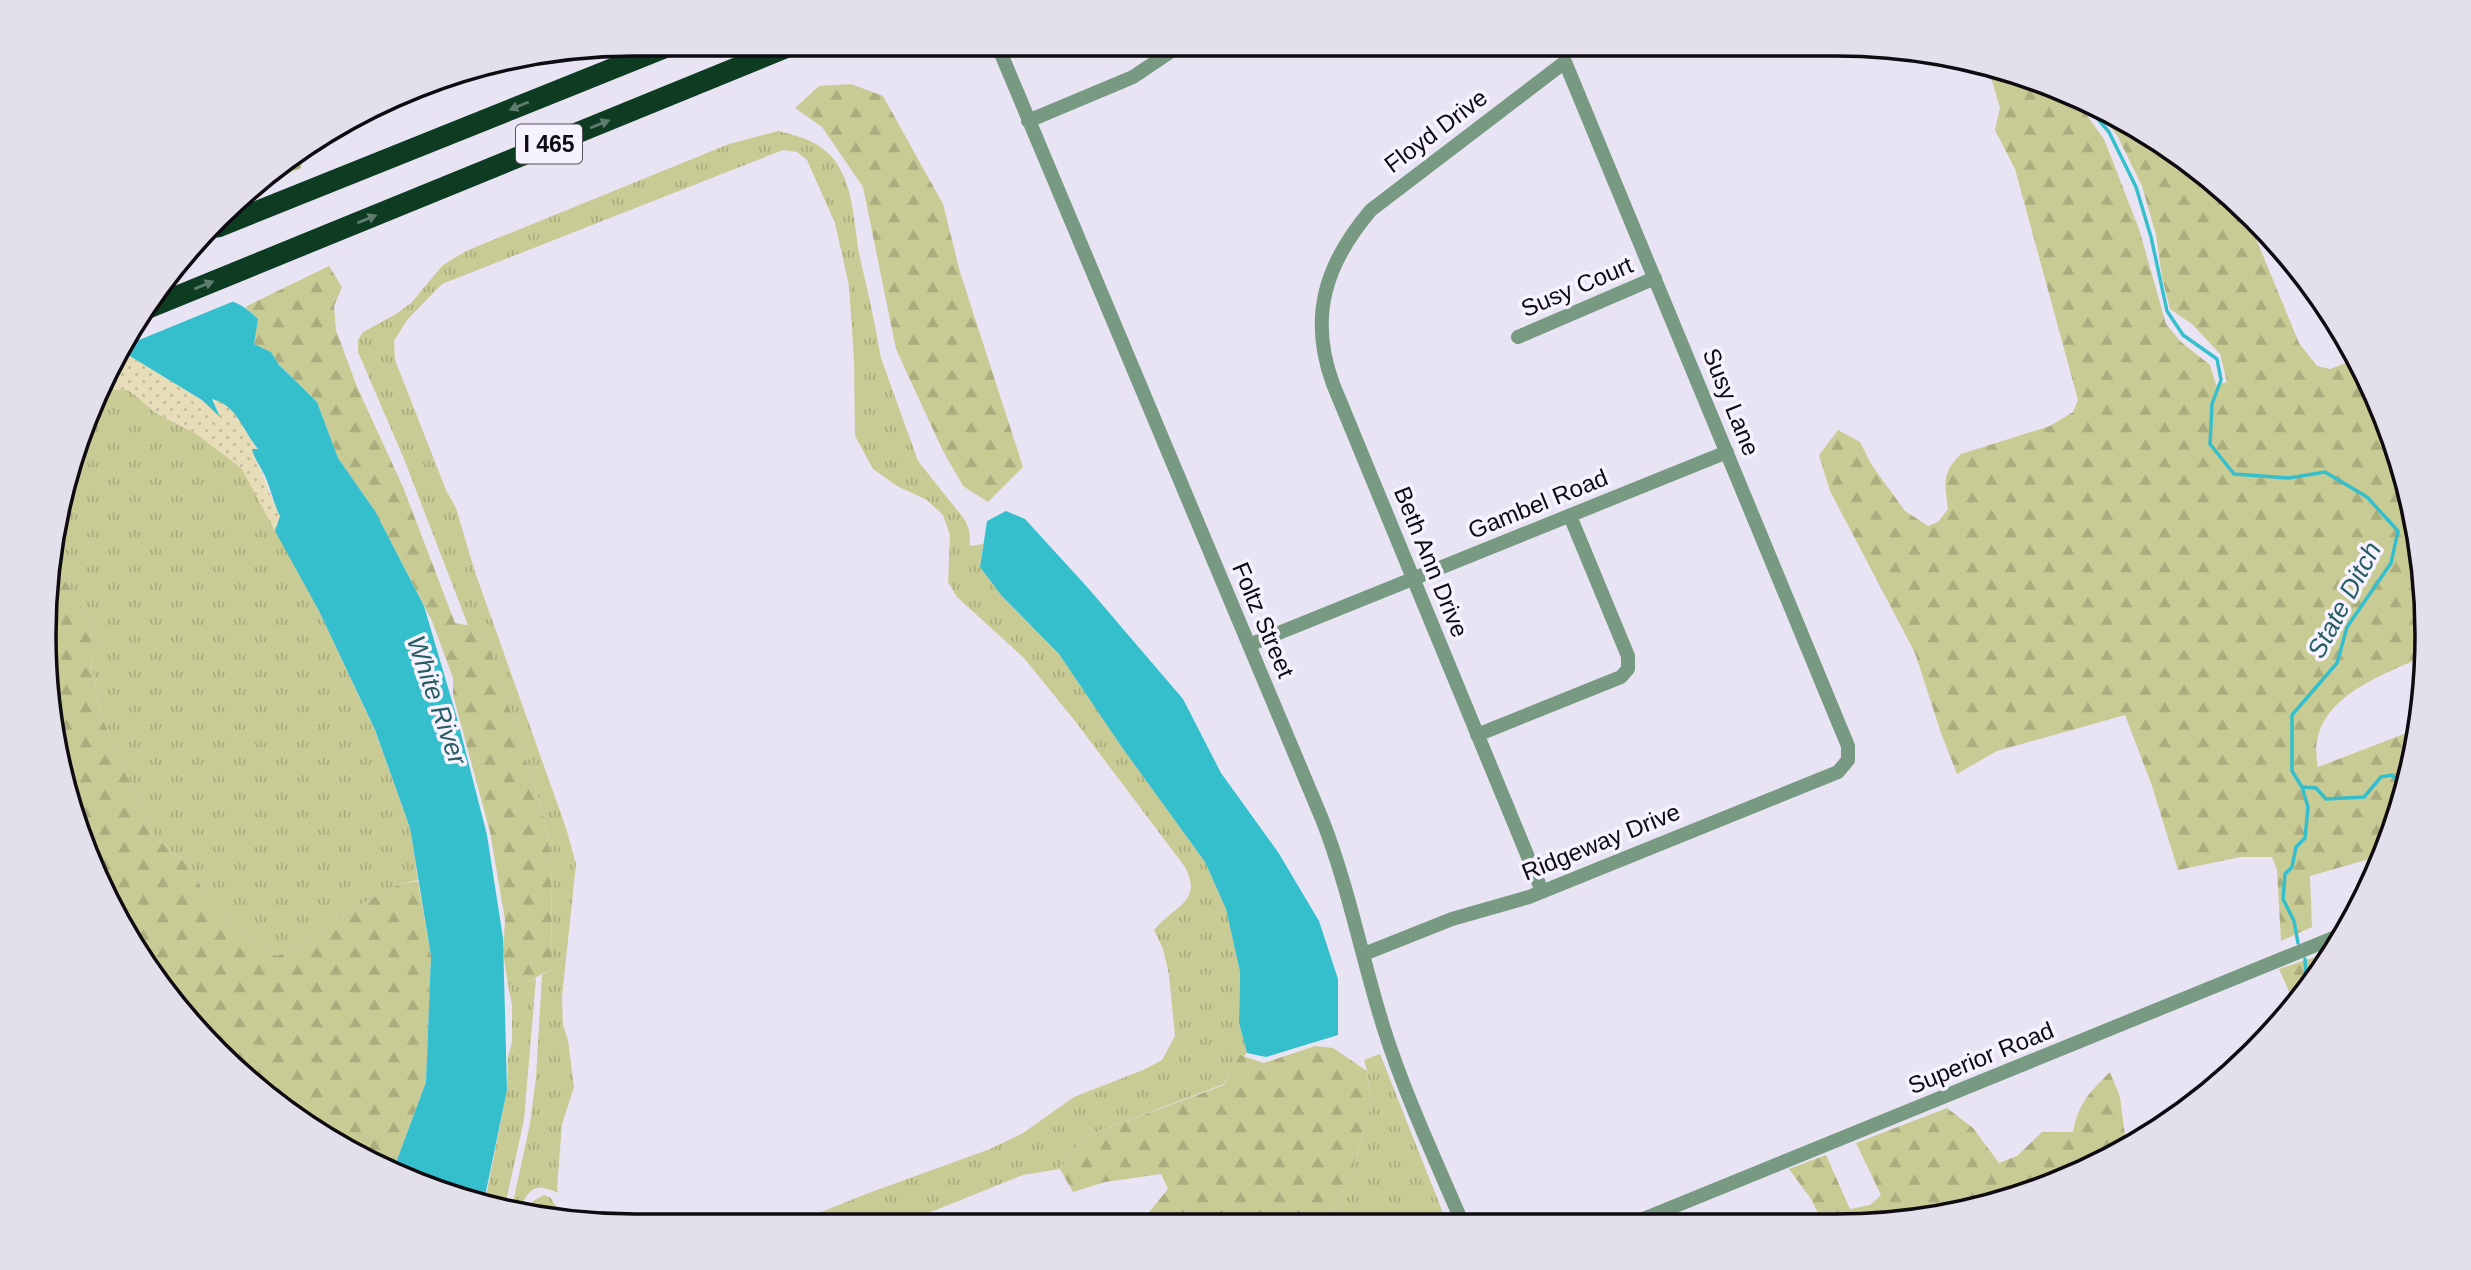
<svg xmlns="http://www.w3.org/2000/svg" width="2471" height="1270" font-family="Arial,sans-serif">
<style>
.grass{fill:url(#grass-tufts)}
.forest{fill:url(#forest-firs)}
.sand{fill:url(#sand-dots)}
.water{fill:#35bfcd}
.pier{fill:#e9e4f4}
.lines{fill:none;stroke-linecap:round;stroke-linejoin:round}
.stream{stroke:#35bfcd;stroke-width:3.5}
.minor{stroke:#789a82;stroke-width:14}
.highway{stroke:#0d3c22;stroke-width:21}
.oneway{fill:#5f7c6f}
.labels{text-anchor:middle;stroke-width:7;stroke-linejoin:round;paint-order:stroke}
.shield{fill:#f6f2ff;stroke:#545158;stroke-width:2}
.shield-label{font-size:23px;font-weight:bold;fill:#0e0c11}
.street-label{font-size:24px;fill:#0e0c11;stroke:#f6f2ff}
.water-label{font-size:26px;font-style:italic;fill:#265d63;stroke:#f6f2ff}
.rim{fill:none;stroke:#0e0c11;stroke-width:3.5}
</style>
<defs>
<pattern id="grass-tufts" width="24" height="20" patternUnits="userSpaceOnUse" patternTransform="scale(1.75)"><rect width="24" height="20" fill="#c8cb94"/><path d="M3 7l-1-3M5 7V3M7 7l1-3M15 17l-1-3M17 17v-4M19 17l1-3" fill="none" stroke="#abad7f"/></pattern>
<pattern id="forest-firs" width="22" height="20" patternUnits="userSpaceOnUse" patternTransform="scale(1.75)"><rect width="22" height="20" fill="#c8cb94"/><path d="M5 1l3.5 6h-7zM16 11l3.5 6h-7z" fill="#abad7f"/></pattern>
<pattern id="sand-dots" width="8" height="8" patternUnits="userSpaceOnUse" patternTransform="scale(1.75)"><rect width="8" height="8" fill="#e7deb9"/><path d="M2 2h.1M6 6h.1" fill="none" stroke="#c5bd9e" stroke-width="1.8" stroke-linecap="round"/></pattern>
</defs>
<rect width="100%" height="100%" fill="#e9e4f4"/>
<path class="grass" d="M778,131C798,136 816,140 831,156C855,183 853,224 860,258C868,291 875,324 881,358L918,461L965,520L969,530L970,546L983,544L980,567L1001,595L1059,654L1121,746L1205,862L1226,909L1240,972L1239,1023L1247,1053L1244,1056H1240L1224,1084L1084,1137L1060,1169L1023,1175L901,1224H791L866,1194L990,1149L1023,1133L1074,1097L1143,1070L1162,1060L1175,1036L1169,975L1163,949L1154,930C1175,905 1203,902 1185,867L1075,721L1023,657L957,597L948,582L950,535L943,515L927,500L897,486L873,469L855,436L854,359L849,286L835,223L807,160L797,152L783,150L442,284L407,320L394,341L395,360L446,490L456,508L475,572L566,828L576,864L562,997L563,1025L568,1040L574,1087L562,1124L557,1189L559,1193C532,1182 531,1188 517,1212L511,1211L530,1124L536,1077L542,975L552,969L551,860L543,812L485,633L468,625L404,459L358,352V340L363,332L396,314L411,303L443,265L466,251L729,144Z
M102,384L115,390H129L156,413L195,433L243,469L319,611L375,731L410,828L418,880L401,884L383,892L329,925L301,946L276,956L230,922L207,900L191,866L155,838L101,715L91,664L100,637L54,562L55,519L89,409Z
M536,978L524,1120L504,1210L484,1207L507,1090L508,1057L512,1042V1005L508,985L527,982Z
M1380,1054L1447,1223H1325L1349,1182L1371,1105L1367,1071L1364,1060Z
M544,1195L551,1198L564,1220L526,1213L533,1201Z"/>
<path class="forest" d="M1980,62L2072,95L2104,139L2139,229L2166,324L2181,342L2210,365L2216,385L2227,382L2220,354L2192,324L2170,309L2162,277L2156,235L2142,186L2117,135L2089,102L2196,166L2245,212L2299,343L2317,366L2330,369L2357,359L2396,445L2422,557L2425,656C2377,677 2304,702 2318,767L2417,729L2407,788L2385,846L2366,860L2310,876L2312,927L2281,941L2277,870L2272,857H2241L2178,870L2152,786L2125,715L1997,751L1957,774L1941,733L1915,653L1830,491L1819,455L1838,430L1860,442L1871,464L1905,511L1928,526L1938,522L1948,509C1945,484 1941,473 1961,454L2050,426L2073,412L2078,400L2015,169L1995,130L2000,108L1992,81Z
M851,84L883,96L943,204L960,272L1023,467L988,502L963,486L942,449L896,349L863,187L822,127L795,108L819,86Z
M299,153L301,168L255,187L275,166Z
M329,266L342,287L334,306L336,330L357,387L403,487L455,623L473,626L485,633L543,812L551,860L552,969L527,982L508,985L503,952L505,920L490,832L453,695V678L432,621L375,511L338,458L317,402L279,365L271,352L254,344L258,319L245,307Z
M54,562L100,637L91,664L101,715L155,838L191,866L207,900L230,922L276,956L301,946L329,925L383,892L401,884L418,881L431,956L426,1082L397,1160L387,1170L374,1165L217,1053L105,896L49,712Z
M2327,953L2329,956L2305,995L2295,1005L2279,969Z
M1315,1046L1333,1048L1367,1071L1371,1105L1349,1182L1325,1223H1140L1168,1189L1161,1174L1105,1182L1073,1192L1060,1169L1084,1137L1224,1085L1240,1055L1264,1063Z
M2110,1072L2120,1097L2126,1144L2062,1181L1914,1221H1822L1811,1199L1789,1169L1826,1155L1850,1209L1870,1205L1881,1195L1856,1143L1947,1108L1973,1128L1999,1163L2017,1156L2042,1132H2073C2079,1102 2089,1093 2110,1072Z"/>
<path class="sand" d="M120,350L202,400L219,415L212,398C239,407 243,431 258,450L253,455C265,475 269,496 280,516L275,531L242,469L195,433L156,413L129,390H115L102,384Z"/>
<path class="water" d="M215,299C235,299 244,306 258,319L254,344L271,352L279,365L317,402L338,458L375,511L424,606L457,718L487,835L503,938L507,1090L483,1206L389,1171L397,1160L426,1082L431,956L410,828L375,730L319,611L275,531L280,516C273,503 271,489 265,476C261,467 254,459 252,449H258C243,431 237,405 212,399L220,417L202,400L120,350L143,307Z
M1006,511L1025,519L1088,588L1183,699L1221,773L1278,852L1319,921L1338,979V1035L1266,1057L1247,1053L1239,1023L1240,972L1226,909L1205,862L1121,746L1059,654L1001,595L980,567L987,521Z"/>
<path class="pier" d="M179,268L184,275L216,296H232L239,299L122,347L143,307Z"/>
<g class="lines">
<path class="stream" d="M2080,98L2109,132L2136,187L2151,237L2167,311L2183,335L2217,359L2221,380L2212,404L2210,444L2234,474L2289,478L2325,472L2367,497L2398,531L2391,563L2347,627L2337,663L2292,715V771L2302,787L2308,807L2305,838L2296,847L2292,867L2285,874L2283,899L2294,921L2298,943
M2303,787L2316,788L2326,799L2364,797L2381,777L2392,775L2399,783L2404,795
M2305,959L2306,975L2311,985"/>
<path class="minor" d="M997,44L1322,819C1349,888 1362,959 1384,1029C1405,1095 1435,1159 1462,1222
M1028,121L1133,77L1182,44
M1518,337L1655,278
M1249,645L1727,452
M1477,735L1621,677L1628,669V656L1570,516
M1364,954L1452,919L1529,897L1838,772L1848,760V746L1565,62L1371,210C1326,263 1308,316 1333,384L1542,891
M1636,1222L2343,934"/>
<path class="highway" d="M218,227L674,44
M141,311L795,44"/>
</g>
<defs><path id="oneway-solid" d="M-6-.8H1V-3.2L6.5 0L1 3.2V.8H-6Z" transform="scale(1.75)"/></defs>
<g class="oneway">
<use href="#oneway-solid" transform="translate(519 106) rotate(158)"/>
<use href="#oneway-solid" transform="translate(600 124) rotate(-22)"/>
<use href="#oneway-solid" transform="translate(367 219) rotate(-22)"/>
<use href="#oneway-solid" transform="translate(204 285) rotate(-22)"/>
</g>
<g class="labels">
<rect class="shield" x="516" y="124.5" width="66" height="39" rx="5"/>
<g class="shield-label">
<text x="549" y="152">I 465</text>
</g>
<g class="street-label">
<text transform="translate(1436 131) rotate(-37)" y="8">Floyd Drive</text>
<text transform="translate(1577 287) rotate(-23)" y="8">Susy Court</text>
<text transform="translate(1731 402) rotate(68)" y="8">Susy Lane</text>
<text transform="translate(1538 504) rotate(-22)" y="8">Gambel Road</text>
<text transform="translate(1431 562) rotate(68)" y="8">Beth Ann Drive</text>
<text transform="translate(1263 620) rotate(67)" y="8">Foltz Street</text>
<text transform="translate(1601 842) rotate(-22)" y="8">Ridgeway Drive</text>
<text transform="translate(1981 1058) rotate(-22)" y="8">Superior Road</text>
</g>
<g class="water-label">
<text transform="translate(2344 600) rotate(-62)" y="9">State Ditch</text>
<text transform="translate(437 700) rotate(71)" y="9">White River</text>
</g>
</g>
<path d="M0 0H2471V1270H0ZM635 56H1836A579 579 0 0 1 2415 635V635A579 579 0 0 1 1836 1214H635A579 579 0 0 1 56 635V635A579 579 0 0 1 635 56Z" fill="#e3e0ec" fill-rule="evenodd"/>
<path class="rim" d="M635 56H1836A579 579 0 0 1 2415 635V635A579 579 0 0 1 1836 1214H635A579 579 0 0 1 56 635V635A579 579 0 0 1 635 56Z"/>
</svg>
